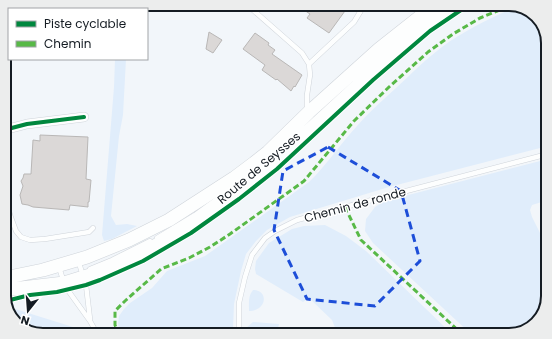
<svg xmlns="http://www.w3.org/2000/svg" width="552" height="339" font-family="Poppins,sans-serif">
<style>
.green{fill:#e0edfb}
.building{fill:#dbd8d7;stroke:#b9b7b6}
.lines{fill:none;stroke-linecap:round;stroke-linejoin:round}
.lane-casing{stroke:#cfd4da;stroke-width:5.5}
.street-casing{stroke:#cfd4da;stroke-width:10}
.secondary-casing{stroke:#cfd4da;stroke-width:14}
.lane{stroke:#fdfefe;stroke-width:4.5}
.street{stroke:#fdfefe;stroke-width:9}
.secondary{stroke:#fdfefe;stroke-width:13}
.quiet{stroke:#58b947;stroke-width:3;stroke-dasharray:6 3;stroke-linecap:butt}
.cycleway-casing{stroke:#fff;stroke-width:6}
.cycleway{stroke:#00873e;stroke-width:4}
.marked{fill:none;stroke:#1d4ed8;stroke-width:3;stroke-dasharray:8 5;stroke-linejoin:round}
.labels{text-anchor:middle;stroke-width:3;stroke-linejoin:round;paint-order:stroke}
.street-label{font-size:12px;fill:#151c23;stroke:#fff}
.rim{fill:none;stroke:#151c23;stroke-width:2}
</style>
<rect width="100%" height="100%" fill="#f2f6fa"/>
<path class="green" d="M116,4H129V9H116Z
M518,6L531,10L548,40V146L389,187L290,217L267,230L256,241L246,254L241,271L234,304L233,329L234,335H122L120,333L118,324L119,316L124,309L130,303L152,288L167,271L205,256L309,182C327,165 340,144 357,126C369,112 383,100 396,88C411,74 426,59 442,47C465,30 491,18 518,6Z
M115,59H126L123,115L119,136L111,216L116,225L127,224L137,226L112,239L104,241L102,235L114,87Z
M548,159V200L532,205L530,210L532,217L548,249V297L542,318L510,335H472L373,243L365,231L366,219L375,207L385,201Z
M325,225L346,236L366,251L453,335H338L332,320L309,298L303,302L256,274L255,269L256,261L269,243L292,229L304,226Z
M253,290C269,290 267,311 249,311C249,303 248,296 253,290Z
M9,307L73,327L78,335H43L21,329Z
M253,322L279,324L278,328L272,335H245V329Z"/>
<path class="building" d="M295,4H350L329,33L307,18L310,14Z
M209,32L222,40L213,53L206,49Z
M255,33L269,43L268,45L275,50L272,54L302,75L295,87L294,86L291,91L277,79L276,80L262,70L265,65L243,49Z
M40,135L88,137L86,179L91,180L89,202H88V207L70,205L69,210L33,207L28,205L22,204L20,195L23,186L21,181L23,178L24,174H31L33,140L40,141Z"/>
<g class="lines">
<g class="lane-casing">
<path id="lane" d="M249,4L253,10L302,53L309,64L310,75L307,95V108L309,110
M309,64L354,22L365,4
M4,191L10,215L16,231L21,237L30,240L45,239L89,232L93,228
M157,238L195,215L258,169
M78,260L86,285L90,319
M59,267L64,283L67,289L90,321L98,335
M90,269L112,260L150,241
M239,335V303L245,277L252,255L265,238L275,231L297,220L345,207L548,154"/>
</g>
<g class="street-casing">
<path id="street" d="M4,130L27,124L84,117"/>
</g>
<g class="secondary-casing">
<path id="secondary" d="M4,278L43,270L87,257L129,240L169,220L234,178L254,163L268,152L309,112L379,49L436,4
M4,290L64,283L100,272L130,259L196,224L256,179L403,44L426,25L459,4"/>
</g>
<use href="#lane" class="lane"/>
<use href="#street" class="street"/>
<use href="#secondary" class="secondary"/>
<path class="quiet" d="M345,207L361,240L463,335
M119,335L115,325V311L125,301L161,269L189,258L210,247L230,234L304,181L354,121L389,87L428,52L453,34L480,18L512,5"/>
<g class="cycleway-casing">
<path id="cycleway" d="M4,130L27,124L84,117
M6,301L30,295L57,292L86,285L100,280L143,261L191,233L239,199L277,169L373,80L430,31L461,10L473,4"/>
</g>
<use href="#cycleway" class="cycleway"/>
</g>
<path class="marked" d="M328,147L401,191L420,261L375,306L307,299L274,230L283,171Z"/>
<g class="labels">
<g class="street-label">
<text transform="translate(259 168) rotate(-40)" y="4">Route de Seysses</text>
<text transform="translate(355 205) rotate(-15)" y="4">Chemin de ronde</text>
</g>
</g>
<path d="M0 0H552V339H0ZM43 11H509A32 32 0 0 1 541 43V296A32 32 0 0 1 509 328H43A32 32 0 0 1 11 296V43A32 32 0 0 1 43 11Z" fill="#eceded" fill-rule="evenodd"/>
<path class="rim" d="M43 11H509A32 32 0 0 1 541 43V296A32 32 0 0 1 509 328H43A32 32 0 0 1 11 296V43A32 32 0 0 1 43 11Z"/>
<rect x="8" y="8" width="140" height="52" fill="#ffffff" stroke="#a1a4a7"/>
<rect x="16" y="21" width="20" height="6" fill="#00873e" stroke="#a1a4a7"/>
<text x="44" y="28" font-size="12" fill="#151c23">Piste cyclable</text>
<rect x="16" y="41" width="20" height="6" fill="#58b947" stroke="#a1a4a7"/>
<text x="44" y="48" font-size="12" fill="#151c23">Chemin</text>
<g transform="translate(28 311) rotate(197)" stroke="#ffffff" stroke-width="3" paint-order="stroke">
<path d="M0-3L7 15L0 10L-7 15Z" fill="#151c23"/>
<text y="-6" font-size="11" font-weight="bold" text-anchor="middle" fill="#151c23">N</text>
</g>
</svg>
